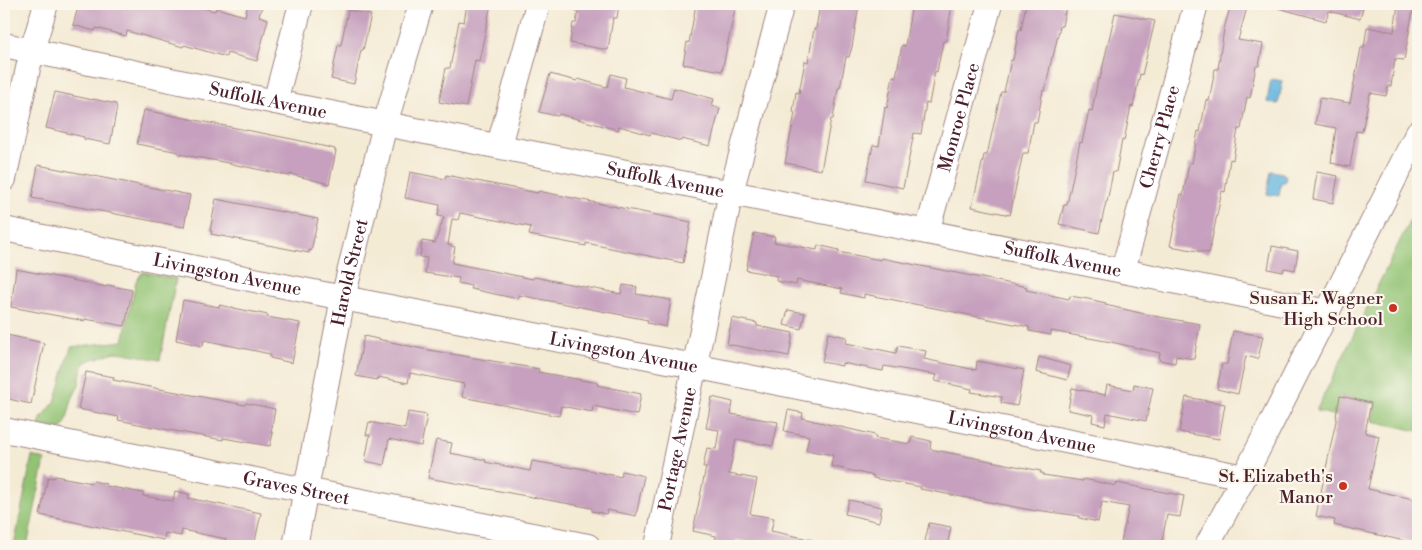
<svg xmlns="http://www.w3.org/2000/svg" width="1422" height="550" font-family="'Libre Bodoni',serif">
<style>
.green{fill:#92c373;stroke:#6e714f}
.water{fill:#64b5df;stroke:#576a85}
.building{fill:#c6a0be}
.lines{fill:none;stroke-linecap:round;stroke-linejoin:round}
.minor-casing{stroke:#9f8580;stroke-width:26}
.minor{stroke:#fff;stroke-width:24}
.poi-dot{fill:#c8321e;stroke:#fbf7ec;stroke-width:2}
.labels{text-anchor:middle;stroke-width:4.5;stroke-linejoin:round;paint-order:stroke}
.street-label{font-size:18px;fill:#4a1f2b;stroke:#fbf7ec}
.poi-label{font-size:18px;fill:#4a1f2b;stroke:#fbf7ec;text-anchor:end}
</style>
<rect width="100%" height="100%" fill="#fbf7ec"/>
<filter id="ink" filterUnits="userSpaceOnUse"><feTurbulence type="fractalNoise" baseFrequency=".02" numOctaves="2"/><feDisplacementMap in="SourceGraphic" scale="10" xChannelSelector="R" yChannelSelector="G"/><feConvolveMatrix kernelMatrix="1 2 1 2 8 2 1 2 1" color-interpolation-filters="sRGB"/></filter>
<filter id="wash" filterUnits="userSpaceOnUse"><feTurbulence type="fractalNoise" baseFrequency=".0096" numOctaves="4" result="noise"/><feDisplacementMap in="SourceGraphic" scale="20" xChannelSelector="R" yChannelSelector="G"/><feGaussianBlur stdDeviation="1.12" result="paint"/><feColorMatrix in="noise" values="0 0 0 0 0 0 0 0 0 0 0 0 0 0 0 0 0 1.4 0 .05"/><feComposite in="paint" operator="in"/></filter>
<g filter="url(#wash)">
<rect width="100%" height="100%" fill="#f4ebd5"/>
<path class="green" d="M1418,204V431L1372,421L1376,404L1341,396L1336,416L1316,411Z
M143,272L176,279L160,360L125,353L115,352L85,362L81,372L79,385L72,399L66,422L61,429L39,425L42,417L55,402L71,347L123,341L136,281Z
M32,456L45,460L27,546H14Z"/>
<path class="water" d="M1271,79L1283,81L1278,104L1267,102Z
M1271,171L1283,173V175H1286L1285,182H1281L1279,196L1267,194Z"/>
<g id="blocks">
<path class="building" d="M79,4H188L215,11L216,8L245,16L248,4H252L262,6L259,16L268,19L257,61L227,53L226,57L184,45L183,47L127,31L126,36L96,28L95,31L73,25Z
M467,4H491L479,61L475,60L466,107L439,102L446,68H450L459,21L464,22Z
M577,4H619L617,18H613L608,50L570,43L573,23H576L578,12L576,11Z
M696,4H736L722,71L683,64L687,42L689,43Z
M820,4H849L859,5L852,47L849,57H846L840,88H838L833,119H831L821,170L785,163L795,113L793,112L796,92L799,93L805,61L808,62L814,29H816Z
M912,4H952L946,41H943L937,72L935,71L929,104L926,103L921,134L914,133L903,188L866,180L873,145L879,146L885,107L887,108L893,76L896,77L902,45L905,46Z
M1026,4H1054L1066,6L1062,26H1060L1053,57H1052L1045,91L1043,90L1037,122H1034L1028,153H1023L1010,215L972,207L984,155H987L1001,92H1004L1011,60H1013L1019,29L1021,30Z
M1231,4H1248L1238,40L1263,44L1259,66H1256L1250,98L1247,97L1241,129H1238L1233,160L1230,159L1225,192L1222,191L1209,253L1170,246L1181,194L1183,195L1189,163H1192L1198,131L1200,132L1206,100L1209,101L1215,69H1218L1224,29Z
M1278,4H1364L1360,19L1329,11L1326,21L1278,8Z
M1398,4H1414L1404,60L1395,59L1391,86H1388L1386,96L1370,93L1362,132L1356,131L1350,167L1331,163L1336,128L1315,124L1320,98L1350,103L1361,48H1364L1367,27L1394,32Z
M348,10L371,15L363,50H361L354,84L331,79L338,45H341Z
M1115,13L1155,21L1142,75L1140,74L1133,107L1131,106L1124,141L1122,140L1116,172H1113L1107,202H1106L1099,233L1059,224L1064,205H1067L1080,142L1082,143L1089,110L1092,111L1098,79H1100Z
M550,74L577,81L578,79L606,87L608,86L611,74L626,78L624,87L671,99L674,88L714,99L712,106L720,108L710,146L682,139L681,141L651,133L650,135L619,126L618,130L559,114L558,116L539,112Z
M55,92L93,100V99L116,104V106L117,107L110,144L84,139V137L46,128Z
M144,110L297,140L335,149V151H336L329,184L290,174V176L218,161L178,154L179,152L137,144Z
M38,165L190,195L184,227L32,198Z
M410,172L445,179L446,175L538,193V191L691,222L683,263L586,243V246L529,235L531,227L460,213L458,220L452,219L448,245L455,247L452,263L533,279L534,277L621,294L623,285L637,287L636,294L671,300L666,327L647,323L648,320L519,295L518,299L471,289V286L458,283L459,278L425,273L427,258L420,257L422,241L435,243L444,217L438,216L440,205L405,198Z
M1317,172L1338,176L1333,203L1313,199Z
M216,199L318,219L311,251L309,250V253L211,234L212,231H210Z
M754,233L775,237L774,242L817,250L818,245L839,250L838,252L881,260V258L1027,287L1026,290L1069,299L1070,296L1088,299L1106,303L1105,305L1154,316L1200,324L1194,359L1176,356L1175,363L1159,360L1160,353L1111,342L1051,331V335L1029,331V327L864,294V298L841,293L842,289L797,280L796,285L776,281L777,276L746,270Z
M1272,246L1298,251L1295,270L1284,268L1283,272L1268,269Z
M16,269L107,287V285L132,290L125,326L85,319V321L11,307Z
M183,300L219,307V305L268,315L267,317L300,323L292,363L270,358V354L204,340L203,346L176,340Z
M788,310L805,313L801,329L784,325Z
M732,318L757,323V326L793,333L789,356L727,344Z
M1233,331L1263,336L1258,359L1246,356L1238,394L1217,389L1222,364H1227Z
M828,333L847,337L846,343L896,353L898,346L926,351L924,359L976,370L977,361L1024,370L1017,406L1001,403L1002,397L971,392L972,389L935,381L937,375L884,366L883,371L842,363V366L822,362Z
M7,335L44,343L31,404L4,398V354Z
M364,336L423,349L539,369L538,372L598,383L597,385L641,394L637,415L593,406L592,412L561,406L559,416L462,397L464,384L435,378L410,373L408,383L378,377L377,380L356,376Z
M1039,357L1071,366L1067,380L1036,372Z
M86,372L114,377L113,380L139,385L245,405L246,403L275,409L271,433H273L270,446L223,438V440L143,425L118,420L119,417L78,409Z
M1134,384L1153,388L1146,421L1107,413L1105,425L1092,422L1093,415L1068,410L1072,388L1105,395L1107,385L1133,390Z
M1340,396L1371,403L1365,433L1379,436L1368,489L1418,500V544L1334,525L1335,520L1316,516L1337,416H1336Z
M712,397L733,402L731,414L778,422L773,446L736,439L729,474L757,479L750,514L774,518L771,531L813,540L812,546H770L736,540L735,546H730L715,543L716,536L693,531L706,467H703L707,448L716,449L719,430L706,428Z
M1186,397L1225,404L1219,439L1179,432Z
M788,410L803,413L802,418L875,435V438L910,444L912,437L931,441L930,449L1041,471L1040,473H1043V475L1083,481L1084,479L1116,486L1117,483L1184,496L1180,517L1167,515L1161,546H1120L1129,507L1102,502L1098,522L1079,518L1080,516L1036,510V511L920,489L921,487L873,478L874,476L831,466L833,455L806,450L809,436L784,431Z
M408,412L427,415L421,446L389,439L384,465L365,461L370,435H366L369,422L405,429Z
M436,440L452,443L450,453L486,460L485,462L530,471L532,461L573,468L574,467L621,477L622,471L644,476L636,516L607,510L606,514L592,511V508L428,478Z
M55,476L92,483L93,481L106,484V486L143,493V496L173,501L175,491L189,494L188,498L261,513L254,546H225L226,539L182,530L181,536L165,533L164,540L40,515L48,477L54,478Z
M849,500L882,507L879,522L845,514Z
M929,523L951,527L947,546H924Z"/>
</g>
</g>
<g filter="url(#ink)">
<use href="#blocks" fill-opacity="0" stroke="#9f8580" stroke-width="1"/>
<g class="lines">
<g class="minor-casing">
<g id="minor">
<path id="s1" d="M4,45L275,102L1328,312"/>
<path d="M275,102L301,4"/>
<path d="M499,145L538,4"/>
<path d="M4,179L32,50L46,4"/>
<path id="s2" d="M4,229L343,298L694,366L1244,477"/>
<path id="s3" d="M927,232L990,4"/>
<path id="s4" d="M1123,270L1196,4"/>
<path id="s5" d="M4,430L588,546"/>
<path id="s6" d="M295,546L343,298L385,124L421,4"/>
<path id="s7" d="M657,546L731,192L782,4"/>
<path d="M1207,546L1244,477L1418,132"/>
</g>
</g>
<use href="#minor" class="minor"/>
</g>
</g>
<g class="poi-dot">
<circle cx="1393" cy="308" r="5"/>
<circle cx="1343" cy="486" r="5"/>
</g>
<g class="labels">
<g class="street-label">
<text dy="6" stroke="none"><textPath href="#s1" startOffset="270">Suffolk Avenue</textPath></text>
<text dy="6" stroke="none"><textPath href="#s3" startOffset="119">Monroe Place</textPath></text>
<text dy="6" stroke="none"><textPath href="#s4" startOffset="138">Cherry Place</textPath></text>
<text dy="6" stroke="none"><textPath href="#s1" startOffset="675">Suffolk Avenue</textPath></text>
<text dy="6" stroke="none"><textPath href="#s1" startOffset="1080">Suffolk Avenue</textPath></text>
<text dy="6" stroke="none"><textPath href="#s6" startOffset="279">Harold Street</textPath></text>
<text dy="6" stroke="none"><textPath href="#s2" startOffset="228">Livingston Avenue</textPath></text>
<text dy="6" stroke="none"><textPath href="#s2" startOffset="632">Livingston Avenue</textPath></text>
<text dy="6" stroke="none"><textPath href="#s2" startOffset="1038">Livingston Avenue</textPath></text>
<text dy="6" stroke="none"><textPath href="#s7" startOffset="99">Portage Avenue</textPath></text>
<text dy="6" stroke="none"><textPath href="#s5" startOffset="298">Graves Street</textPath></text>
</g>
<g class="poi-label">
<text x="1383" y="304">Susan E. Wagner<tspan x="1383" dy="21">High School</tspan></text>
<text x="1333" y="482">St. Elizabeth's<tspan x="1333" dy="21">Manor</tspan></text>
</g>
</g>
<rect width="1422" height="550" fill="none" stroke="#fbf7ec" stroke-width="20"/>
</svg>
